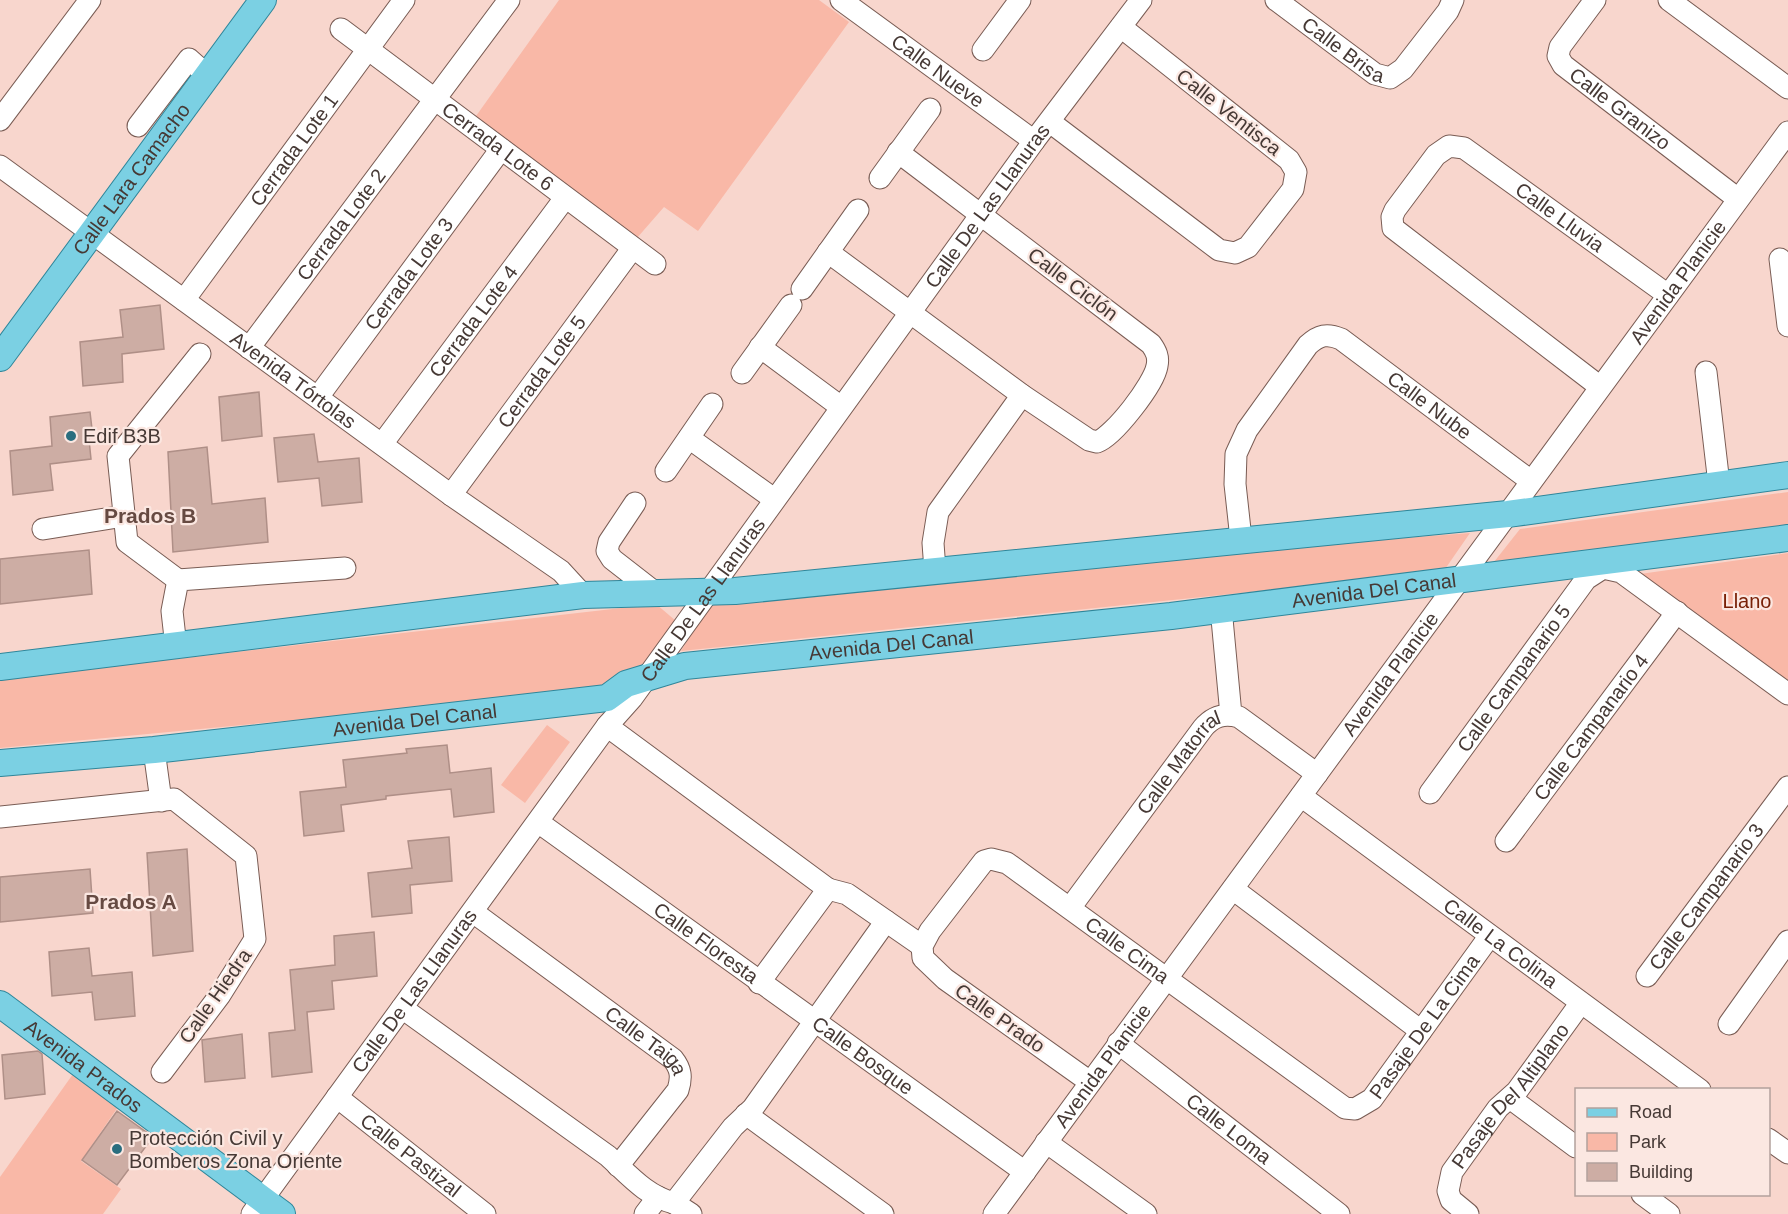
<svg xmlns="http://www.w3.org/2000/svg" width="1788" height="1214" font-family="Arial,sans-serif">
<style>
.green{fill:#f9b8a7}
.building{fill:#cdada4;stroke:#af8f87;stroke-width:1.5}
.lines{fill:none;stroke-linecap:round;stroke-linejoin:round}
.minor-casing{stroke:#795c54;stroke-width:23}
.major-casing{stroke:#2f869a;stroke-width:28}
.minor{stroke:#fff;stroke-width:21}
.major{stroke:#7bd0e3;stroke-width:26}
.poi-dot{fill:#2a6e7f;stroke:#fbe7e1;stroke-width:2}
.labels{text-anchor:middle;stroke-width:4.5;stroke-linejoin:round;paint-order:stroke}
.street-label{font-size:20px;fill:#463935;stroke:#fbe7e1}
.poi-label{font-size:20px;fill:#463935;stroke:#fbe7e1;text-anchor:start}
.park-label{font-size:20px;fill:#792006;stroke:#fbe7e1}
.neighbourhood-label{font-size:21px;font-weight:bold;fill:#664a42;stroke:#fbe7e1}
</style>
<rect width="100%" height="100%" fill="#f8d6cd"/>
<path class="green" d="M559,0H819L849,22L698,231L664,207L623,254L466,130Z
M1788,492V528L1490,567L1520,529Z
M1470,533L1443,572L681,651L719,590Z
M1788,553V682L1640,574Z
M656,604L676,621L642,666L600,691L0,748V679Z
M547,725L570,742L525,803L501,785Z
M73,1074L118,1107L81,1161L121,1189L103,1214H0V1177Z"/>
<path class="building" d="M160,305L164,349L122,354L123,382L83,386L80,342L123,337L120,310Z
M259,392L262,436L222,441L219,397Z
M90,412L92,429L88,430L91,459L50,464L53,490L13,495L10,451L52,446L50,417Z
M314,434L318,462L359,458L362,502L322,506L319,478L278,482L274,438Z
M207,447L212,504L265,498L268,542L173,552L168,452Z
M89,550L92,594L0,604V559Z
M447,745L450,773L491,768L494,812L454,817L451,789L386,796V799L341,805L344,831L304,836L300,792L346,787L343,760L407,753L406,749Z
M449,837L452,881L410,885L412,913L372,917L368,873L412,868L408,841Z
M187,849L193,951L153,956L147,853Z
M90,869L93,913L0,922V877Z
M374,932L377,976L332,981L334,1009L307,1012L312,1072L272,1077L269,1033L295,1030L290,970L335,965L334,936Z
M89,948L92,976L132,972L135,1016L95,1020L92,992L52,996L49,952Z
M242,1034L245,1078L205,1082L202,1040Z
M38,1051L42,1054L45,1094L5,1099L2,1055Z
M117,1111L153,1137L117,1185L82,1160Z"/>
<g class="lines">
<g class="minor-casing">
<g id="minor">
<path id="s1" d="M841,0L1034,141"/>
<path id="s2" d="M1276,0L1375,74L1390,78L1403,69L1448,11L1453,0"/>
<path id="s3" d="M1595,0L1560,47L1558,56L1563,65L1738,199"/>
<path d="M1669,0L1788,88"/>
<path id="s4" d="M341,29L655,264"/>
<path d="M983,50L1020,0"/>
<path d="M0,120L90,0"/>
<path d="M1050,122L1219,250L1235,253L1248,247L1293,189L1296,172L1289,160L1121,27"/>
<path d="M138,126L189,59L207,75"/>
<path id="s5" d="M0,166L451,495L561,571L583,595"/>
<path d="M880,178L930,109"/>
<path d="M828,252L1022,395L1089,440L1097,442C1114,436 1154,384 1157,366C1159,357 1156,351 1151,344L898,152"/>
<path d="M1780,259L1788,326"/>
<path d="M802,289L858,210"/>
<path id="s6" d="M184,300L404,0"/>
<path d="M760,347L841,407"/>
<path id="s7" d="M249,348L509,0"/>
<path d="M1706,372L1719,484"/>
<path d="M742,373L791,305"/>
<path id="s8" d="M1599,386L1393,228L1392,217L1395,210L1436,155L1449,146L1464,148L1668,295"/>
<path id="s9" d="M318,397L501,149"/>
<path d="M689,438L774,499"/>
<path id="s10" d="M382,444L565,198"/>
<path d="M666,471L712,404"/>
<path id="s11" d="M451,495L632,249"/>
<path d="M635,503L609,542L607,551L612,559L657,594"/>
<path d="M43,529L124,516"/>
<path id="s12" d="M1241,539L1235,484L1236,454L1247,430L1308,345C1319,335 1327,333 1341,339L1531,481"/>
<path d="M935,570L933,543L938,512L1022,395"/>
<path d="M178,580L127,542L118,456L200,354"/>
<path d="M1221,608L1231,715"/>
<path d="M176,647L172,611L178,580L345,568"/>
<path d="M607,726L828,889"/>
<path d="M154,750L161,801"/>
<path id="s13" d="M1430,793L1586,579L1603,568L1621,572L1788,694"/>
<path id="s14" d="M1301,796L1700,1090"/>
<path d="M0,817L174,799L246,856L255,939L220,995L162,1072"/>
<path id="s15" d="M538,822L1025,1172"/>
<path id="s16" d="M1506,841L1677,612"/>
<path d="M828,889L847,894L922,946"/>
<path d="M1233,889L1421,1031"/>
<path id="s17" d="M1070,908L1203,728C1213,716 1224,713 1239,717L1317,774"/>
<path id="s18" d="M473,912L673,1059C681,1069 682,1077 678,1090L618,1166"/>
<path id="s19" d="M1647,976L1788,787"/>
<path d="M759,983L828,889"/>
<path d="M402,1008L608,1156C628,1174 646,1196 674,1203"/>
<path d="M1729,1024L1788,941"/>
<path id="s20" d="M1118,1043L1339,1214"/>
<path id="s21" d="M1090,1082L945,979L923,958L922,946L930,931L984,861L991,859L1007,863L1345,1108L1355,1109L1372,1099L1489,937"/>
<path id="s22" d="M337,1097L485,1214"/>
<path d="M1510,1098L1576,1147"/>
<path d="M746,1114L883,1214"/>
<path d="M1768,1139L1788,1153"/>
<path d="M1046,1142L1146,1214"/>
<path d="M1642,1194L1669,1214"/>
<path id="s23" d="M252,1214L607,726L632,698L1034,141L1141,0"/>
<path d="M645,1214L658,1197"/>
<path d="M691,1214L674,1203L733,1127L753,1108L886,921"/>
<path id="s24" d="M994,1214L1788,132"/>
<path id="s25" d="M1468,1214L1451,1200L1448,1191L1452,1172L1498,1108L1517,1091L1580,1004"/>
</g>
</g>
<g class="major-casing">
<g id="major">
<path id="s26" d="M0,358L263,0"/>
<path d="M0,667L583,595L735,591L1508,514L1788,475"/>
<path id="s27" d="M0,763L154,750L607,698L626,684L685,666L1171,616L1788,538"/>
<path id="s28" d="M0,1004L282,1214"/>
</g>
</g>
<use href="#minor" class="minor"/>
<use href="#major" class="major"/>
</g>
<g class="poi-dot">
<circle cx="71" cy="436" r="6"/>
<circle cx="117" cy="1149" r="6"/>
</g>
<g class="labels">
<g class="street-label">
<text dy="7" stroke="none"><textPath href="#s2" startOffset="84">Calle Brisa</textPath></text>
<text dy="7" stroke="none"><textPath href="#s1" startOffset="120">Calle Nueve</textPath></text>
<text dy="7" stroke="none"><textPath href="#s3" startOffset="150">Calle Granizo</textPath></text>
<text transform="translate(1229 112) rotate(38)" y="7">Calle Ventisca</text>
<text dy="7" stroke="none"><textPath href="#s4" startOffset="196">Cerrada Lote 6</textPath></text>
<text dy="7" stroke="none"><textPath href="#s6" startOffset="186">Cerrada Lote 1</textPath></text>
<text dy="7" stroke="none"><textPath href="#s26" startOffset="222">Calle Lara Camacho</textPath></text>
<text dy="7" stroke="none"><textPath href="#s23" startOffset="1248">Calle De Las Llanuras</textPath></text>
<text dy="7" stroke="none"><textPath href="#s8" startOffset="496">Calle Lluvia</textPath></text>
<text dy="7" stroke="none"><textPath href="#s7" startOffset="154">Cerrada Lote 2</textPath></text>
<text dy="7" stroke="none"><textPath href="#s9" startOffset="153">Cerrada Lote 3</textPath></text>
<text dy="7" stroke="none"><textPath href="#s24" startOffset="1156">Avenida Planicie</textPath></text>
<text transform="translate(1073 284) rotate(37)" y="7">Calle Ciclón</text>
<text dy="7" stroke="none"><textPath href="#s10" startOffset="153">Cerrada Lote 4</textPath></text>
<text dy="7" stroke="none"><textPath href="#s11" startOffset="153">Cerrada Lote 5</textPath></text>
<text dy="7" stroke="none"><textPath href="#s5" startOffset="363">Avenida Tórtolas</textPath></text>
<text dy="7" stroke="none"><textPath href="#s12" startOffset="363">Calle Nube</textPath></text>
<text dy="7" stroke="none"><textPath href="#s27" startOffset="1389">Avenida Del Canal</textPath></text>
<text dy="7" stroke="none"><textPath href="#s23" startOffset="762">Calle De Las Llanuras</textPath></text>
<text dy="7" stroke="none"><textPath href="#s27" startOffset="903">Avenida Del Canal</textPath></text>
<text dy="7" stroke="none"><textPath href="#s24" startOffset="670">Avenida Planicie</textPath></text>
<text dy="7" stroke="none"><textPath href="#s13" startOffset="142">Calle Campanario 5</textPath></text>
<text dy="7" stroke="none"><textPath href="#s27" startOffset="417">Avenida Del Canal</textPath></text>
<text dy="7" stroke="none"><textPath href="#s16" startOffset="142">Calle Campanario 4</textPath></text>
<text dy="7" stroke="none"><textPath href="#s17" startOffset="182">Calle Matorral</textPath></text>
<text dy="7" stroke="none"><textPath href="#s19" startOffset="99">Calle Campanario 3</textPath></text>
<text dy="7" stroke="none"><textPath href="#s15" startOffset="207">Calle Floresta</textPath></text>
<text dy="7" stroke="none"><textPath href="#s14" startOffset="248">Calle La Colina</textPath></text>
<text dy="7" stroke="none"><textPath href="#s21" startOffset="498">Calle Cima</textPath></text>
<text dy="7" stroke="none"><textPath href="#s23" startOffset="276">Calle De Las Llanuras</textPath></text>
<text transform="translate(215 996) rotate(-55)" y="7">Calle Hiedra</text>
<text transform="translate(1000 1018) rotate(35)" y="7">Calle Prado</text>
<text dy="7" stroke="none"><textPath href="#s21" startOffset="886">Pasaje De La Cima</textPath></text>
<text dy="7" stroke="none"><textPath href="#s18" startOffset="216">Calle Taiga</textPath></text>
<text dy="7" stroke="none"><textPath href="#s15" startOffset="400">Calle Bosque</textPath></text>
<text dy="7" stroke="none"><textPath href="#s24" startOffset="184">Avenida Planicie</textPath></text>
<text dy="7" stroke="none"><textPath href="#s28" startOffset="104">Avenida Prados</textPath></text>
<text dy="7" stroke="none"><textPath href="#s25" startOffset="147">Pasaje Del Altiplano</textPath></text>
<text dy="7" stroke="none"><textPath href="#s20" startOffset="140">Calle Loma</textPath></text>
<text dy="7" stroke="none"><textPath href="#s22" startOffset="94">Calle Pastizal</textPath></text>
</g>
<g class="poi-label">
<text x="83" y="443">Edif B3B</text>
<text x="129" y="1145">Protección Civil y<tspan x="129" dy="23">Bomberos Zona Oriente</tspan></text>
</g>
<g class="park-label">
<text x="1747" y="608">Llano</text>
</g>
<g class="neighbourhood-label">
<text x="150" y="523">Prados B</text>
<text x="131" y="909">Prados A</text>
</g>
</g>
<rect x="1575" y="1088" width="195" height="108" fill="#fbe7e1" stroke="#b3a19c" stroke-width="1.5"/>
<rect x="1587" y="1108" width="30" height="9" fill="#7bd0e3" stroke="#b3a19c" stroke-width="1.5"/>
<text x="1629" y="1118" font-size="18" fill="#463935">Road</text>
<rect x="1587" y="1133" width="30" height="18" fill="#f9b8a7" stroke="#b3a19c" stroke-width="1.5"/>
<text x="1629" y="1148" font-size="18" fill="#463935">Park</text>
<rect x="1587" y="1163" width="30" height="18" fill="#cdada4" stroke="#b3a19c" stroke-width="1.5"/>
<text x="1629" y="1178" font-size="18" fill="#463935">Building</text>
</svg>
